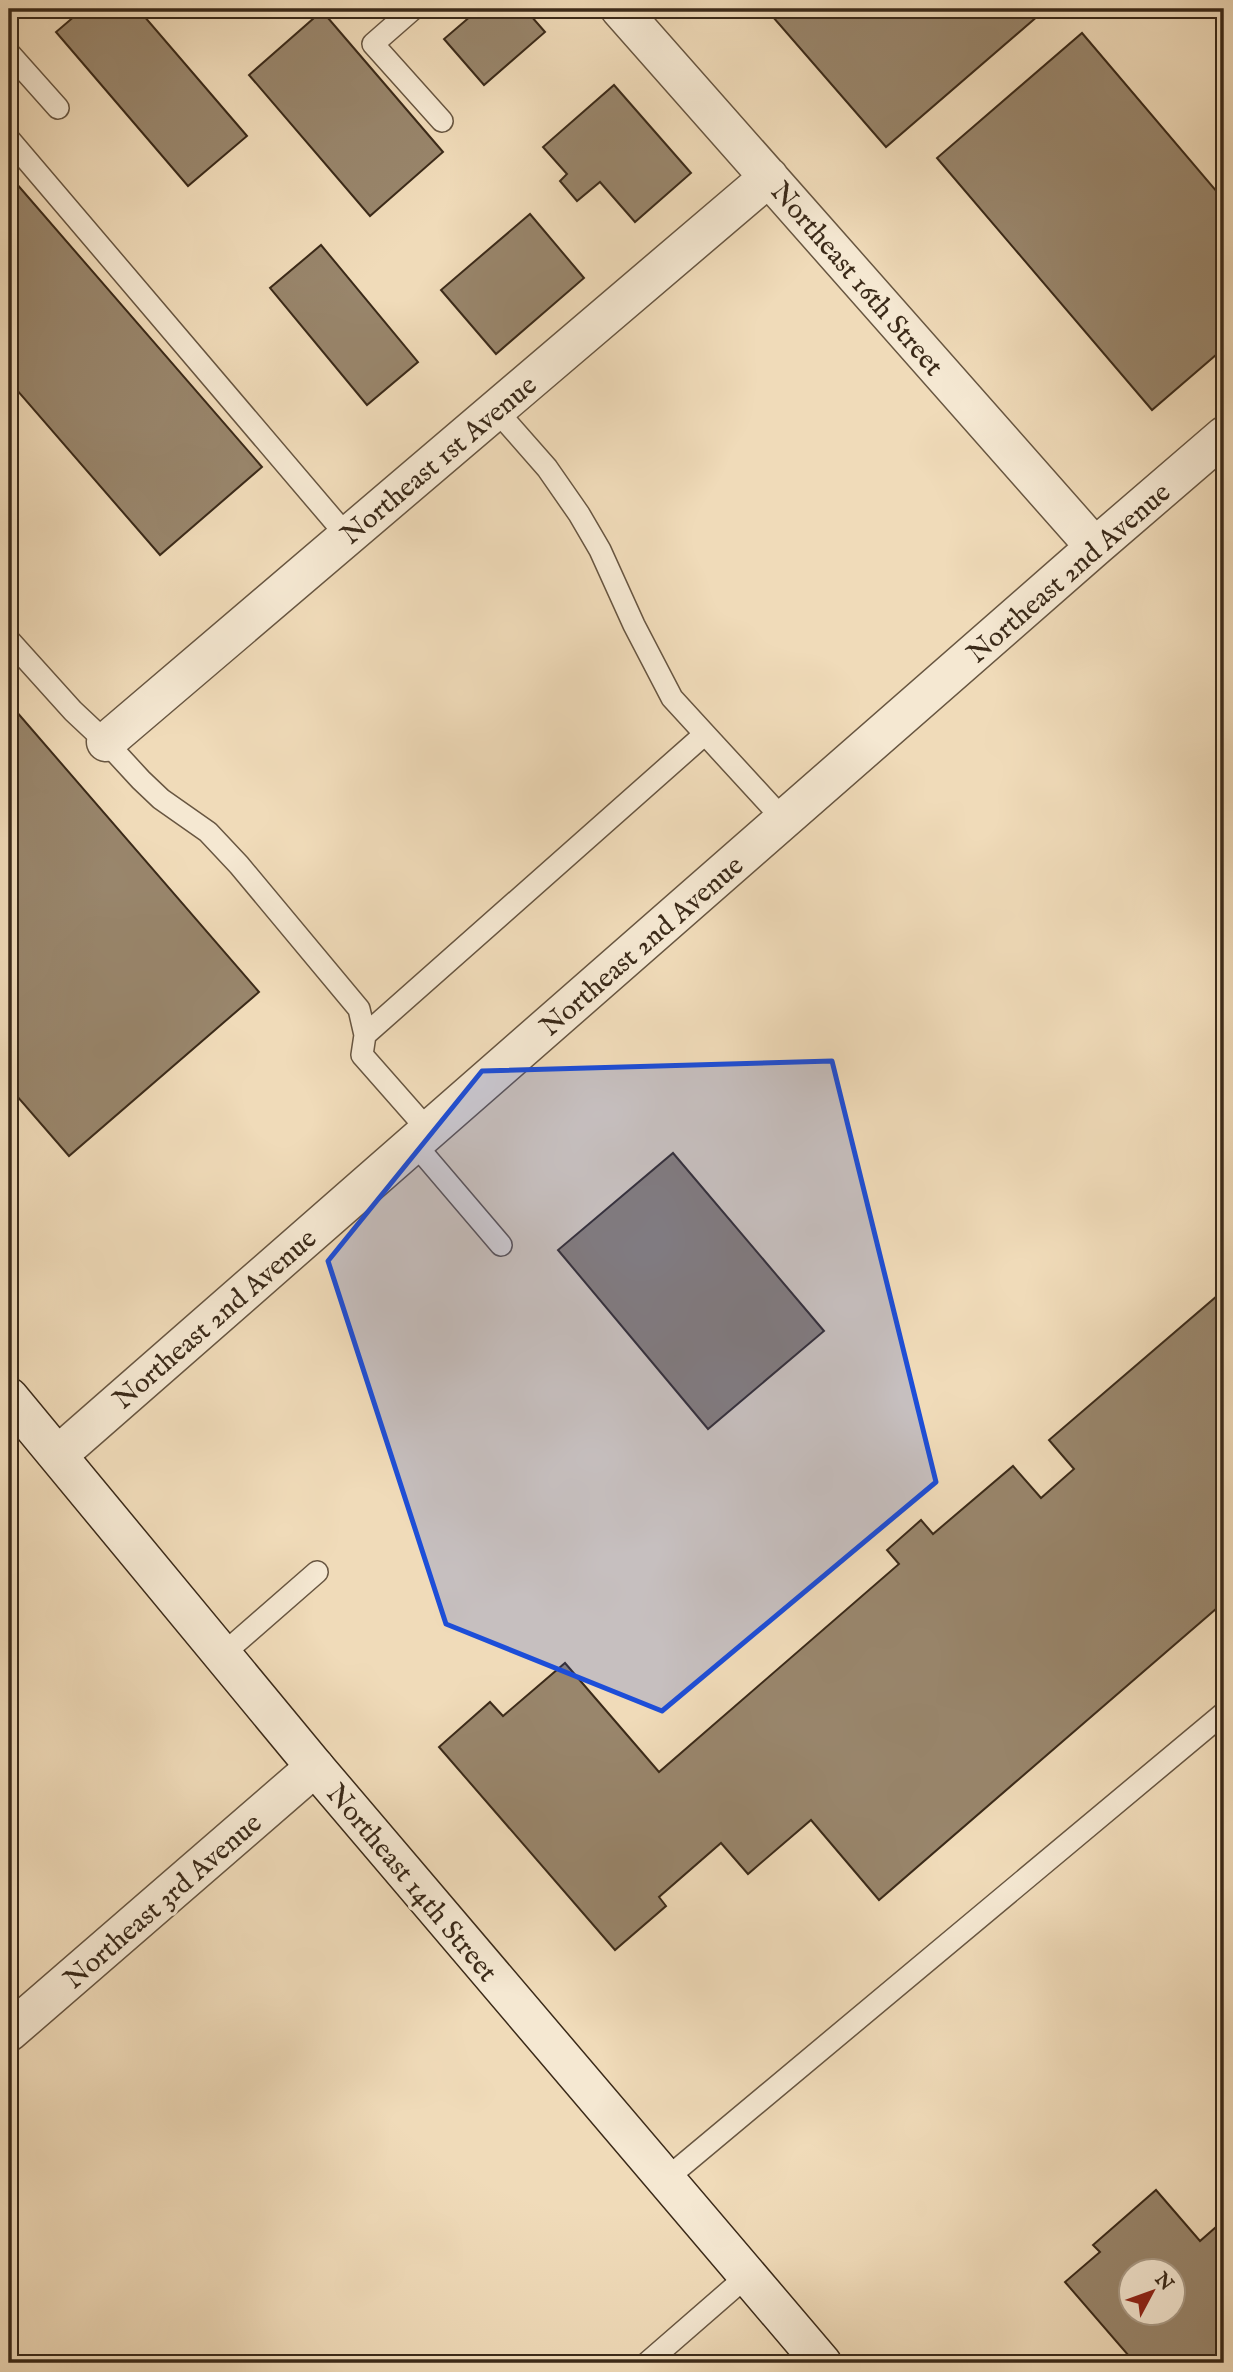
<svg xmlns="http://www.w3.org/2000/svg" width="1233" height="2372" font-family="'IM FELL English',serif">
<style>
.building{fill:#99866c;stroke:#3b2a19;stroke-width:2;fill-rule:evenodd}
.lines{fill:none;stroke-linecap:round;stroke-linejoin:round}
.lane-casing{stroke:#685641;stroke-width:24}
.street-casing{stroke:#685641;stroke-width:41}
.secondary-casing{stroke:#3b2a19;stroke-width:41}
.lane{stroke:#f5e8d2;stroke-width:21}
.street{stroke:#f5e8d2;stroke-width:38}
.secondary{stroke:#f5e8d2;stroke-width:38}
.marked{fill:#1d4ed8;fill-opacity:0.2;stroke:#1d4ed8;stroke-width:5;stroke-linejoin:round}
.labels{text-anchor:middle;stroke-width:7;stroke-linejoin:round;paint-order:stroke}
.street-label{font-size:28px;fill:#3b2a19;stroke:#f5e8d2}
</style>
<rect width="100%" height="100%" fill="#f0dbb9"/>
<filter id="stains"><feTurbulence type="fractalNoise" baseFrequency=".00286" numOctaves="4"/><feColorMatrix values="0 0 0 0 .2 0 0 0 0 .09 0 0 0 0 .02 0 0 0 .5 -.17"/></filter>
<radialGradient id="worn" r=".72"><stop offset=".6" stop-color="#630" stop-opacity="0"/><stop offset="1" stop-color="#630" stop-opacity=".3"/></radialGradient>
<path class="building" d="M83,9H138L247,136L188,186L56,32Z
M479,9H525L545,32L484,85L444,39Z
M766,9H1046L886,147Z
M322,11L443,152L370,216L249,75Z
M1082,33L1224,200V348L1152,410L937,158Z
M614,85L691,173L635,222L600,182L577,201L560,181L567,174L543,147Z
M9,175L262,467L160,555L9,381Z
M530,214L584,278L496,354L441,290Z
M321,245L418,362L367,405L270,288Z
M9,703L259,992L69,1156L9,1087Z
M673,1153L824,1331L708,1429L558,1250Z
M1217,1296L1224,1304V1602L879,1900L811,1820L748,1874L721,1843L659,1897L666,1906L615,1950L439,1747L490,1702L503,1716L565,1663L659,1772L899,1564L887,1550L921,1520L933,1534L1013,1466L1041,1498L1074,1469L1049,1440Z
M1156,2190L1200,2241L1224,2220V2363H1135L1065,2282L1100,2252L1093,2245ZM1132,2270H1174V2312H1132Z"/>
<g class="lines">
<g class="lane-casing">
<path id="lane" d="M413,9L373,44L442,121
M9,53L58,108
M9,139L347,536
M496,410L547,468L579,514L600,550L634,625L672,698L705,734
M9,640L73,711L106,742L141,780L161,799L208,832L239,865L359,1009L365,1035L362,1055L428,1130
M365,1035L705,734L784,820
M414,1143L501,1245
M223,1654L317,1572
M666,2179L1224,1713
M647,2363L747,2276"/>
</g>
<g class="street-casing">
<path id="street" d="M620,9L1095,547
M106,742L769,177
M58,1455L1095,547L1224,436
M9,2032L315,1767"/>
</g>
<g class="secondary-casing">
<path id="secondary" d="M9,1397L315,1767L822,2363"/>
</g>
<use href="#lane" class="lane"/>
<use href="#street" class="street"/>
<use href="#secondary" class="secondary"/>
</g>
<path class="marked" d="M832,1061L936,1482L662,1711L446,1624L328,1261L482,1071Z"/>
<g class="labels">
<g class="street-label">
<text transform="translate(858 278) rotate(49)" y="10">Northeast 16th Street</text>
<text transform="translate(438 459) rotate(-40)" y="10">Northeast 1st Avenue</text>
<text transform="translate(1068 572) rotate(-41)" y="10">Northeast 2nd Avenue</text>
<text transform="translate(641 945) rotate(-41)" y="10">Northeast 2nd Avenue</text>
<text transform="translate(214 1318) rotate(-41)" y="10">Northeast 2nd Avenue</text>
<text transform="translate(413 1882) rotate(50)" y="10">Northeast 14th Street</text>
<text transform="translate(162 1900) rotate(-41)" y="10">Northeast 3rd Avenue</text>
</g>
</g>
<rect width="1233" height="2372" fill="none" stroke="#f0dbb9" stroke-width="35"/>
<rect x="10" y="10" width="1212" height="2351" fill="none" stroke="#3b2a19" stroke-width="3.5"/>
<rect x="18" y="18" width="1198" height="2337" fill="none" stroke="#3b2a19" stroke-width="2"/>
<g transform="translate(1152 2292) rotate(49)"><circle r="33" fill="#f5e8d2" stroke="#ab9c88" stroke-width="2"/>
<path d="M0-5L12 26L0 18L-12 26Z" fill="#8f2418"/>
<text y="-10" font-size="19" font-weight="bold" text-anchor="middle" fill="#3b2a19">N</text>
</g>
<rect width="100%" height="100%" filter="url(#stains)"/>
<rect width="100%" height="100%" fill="url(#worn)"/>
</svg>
